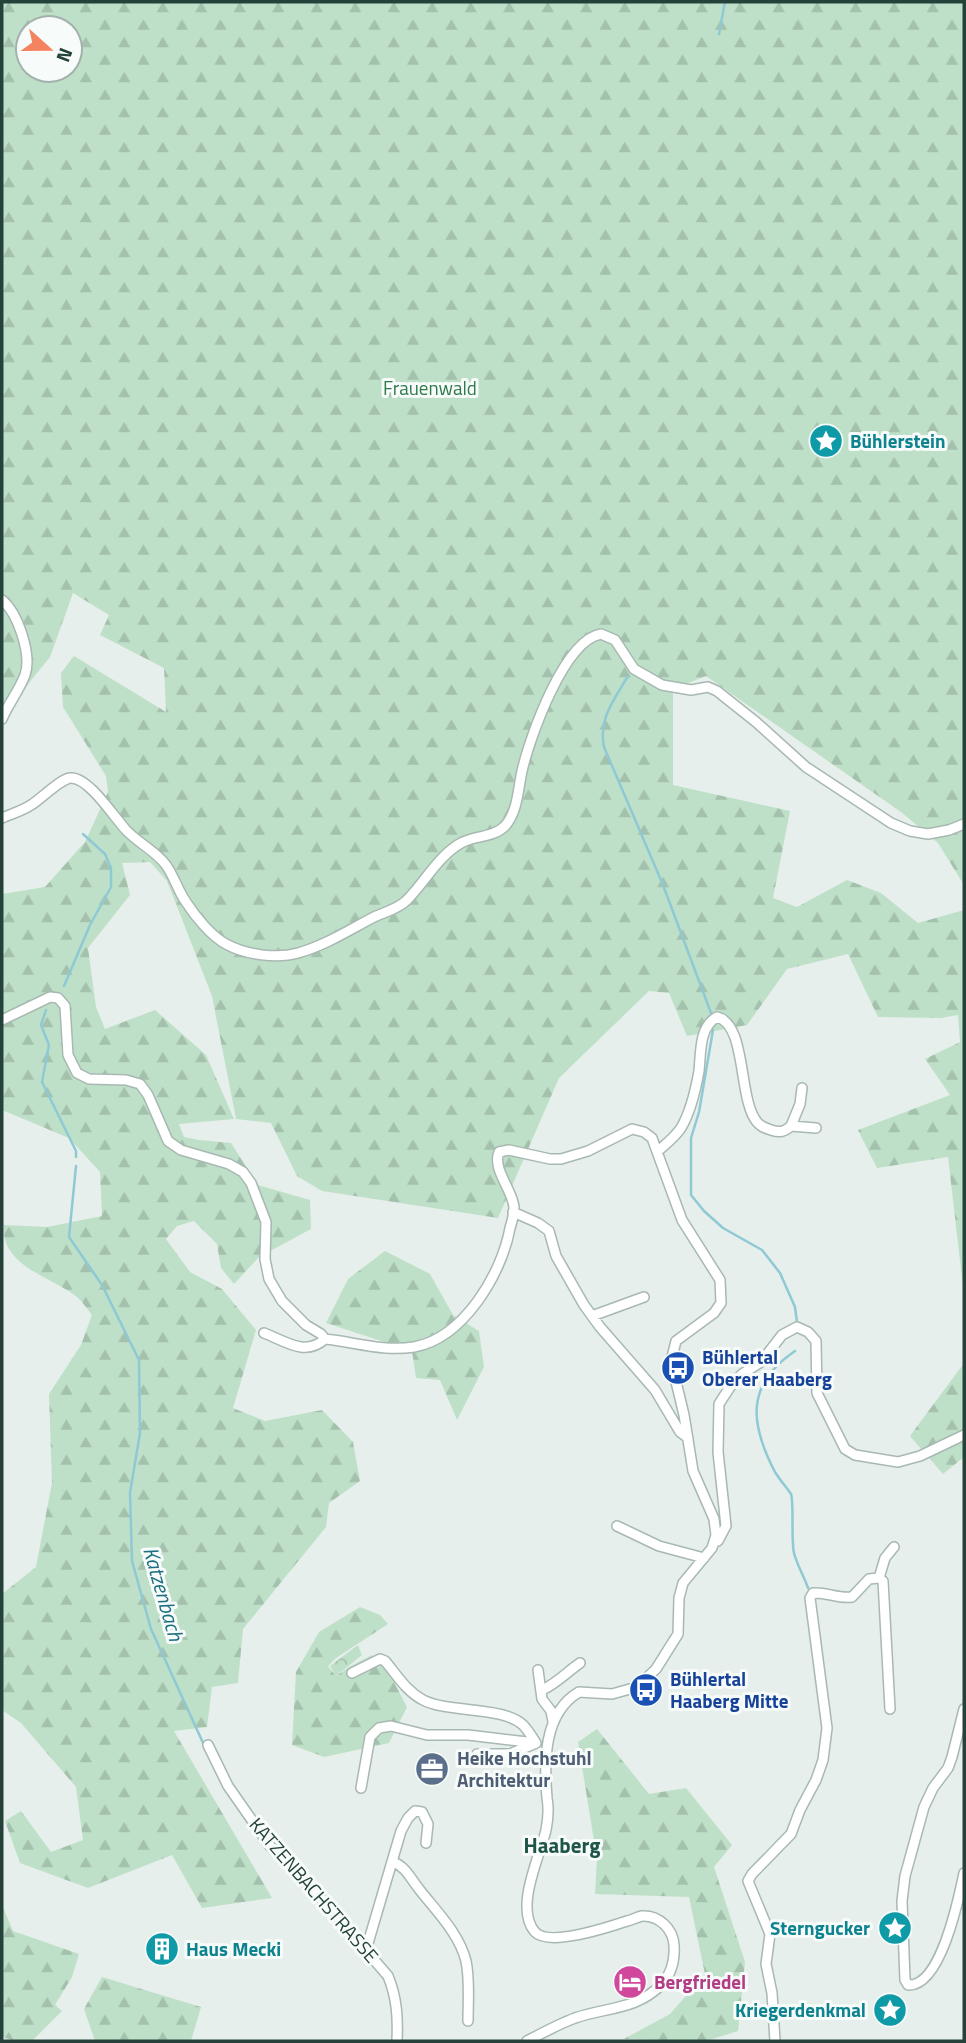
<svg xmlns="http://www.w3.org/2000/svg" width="966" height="2043" font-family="'Titillium Web',sans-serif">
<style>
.forest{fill:url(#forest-firs);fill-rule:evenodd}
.park{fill:url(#park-crowns)}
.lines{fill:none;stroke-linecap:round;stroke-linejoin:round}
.stream{stroke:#8ec9d4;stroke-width:2.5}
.street-casing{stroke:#a8b8b2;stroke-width:12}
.street{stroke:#fff;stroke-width:9}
.labels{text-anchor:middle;stroke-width:6;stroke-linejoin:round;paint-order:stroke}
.park-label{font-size:19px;fill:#2d7a4b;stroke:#f7fbf9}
.culture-label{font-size:19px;font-weight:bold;fill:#0d838f;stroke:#f7fbf9;text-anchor:start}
.transit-label{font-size:19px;font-weight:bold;fill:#164399;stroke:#f7fbf9;text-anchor:start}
.service-label{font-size:19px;font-weight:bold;fill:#4e5e75;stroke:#f7fbf9;text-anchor:start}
.street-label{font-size:19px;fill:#24423a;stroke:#f7fbf9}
.hotel-label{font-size:19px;font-weight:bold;fill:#b23c85;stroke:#f7fbf9;text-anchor:start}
.water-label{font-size:21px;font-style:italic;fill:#1c6f80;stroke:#f7fbf9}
.neighbourhood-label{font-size:21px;font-weight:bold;fill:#1f5548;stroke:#f7fbf9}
</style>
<defs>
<pattern id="forest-firs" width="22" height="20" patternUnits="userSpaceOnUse" patternTransform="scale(1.75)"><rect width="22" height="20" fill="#bfe0c8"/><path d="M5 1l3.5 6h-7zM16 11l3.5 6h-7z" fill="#a4c1ad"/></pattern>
<pattern id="park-crowns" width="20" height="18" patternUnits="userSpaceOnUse" patternTransform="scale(1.75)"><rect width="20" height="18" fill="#bfe0c8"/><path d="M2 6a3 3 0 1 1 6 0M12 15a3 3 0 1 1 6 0" fill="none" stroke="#a4c1ad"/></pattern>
</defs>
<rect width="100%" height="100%" fill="#e6efeb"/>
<path class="forest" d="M2,2H964V885L938,843L901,812L706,676L673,689V785L790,811L773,898L797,907L847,880L881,893L918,923L964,910V1295L948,1157L877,1168L858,1130L950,1095L925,1059L960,1042L958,1015L941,1018L878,1017L848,954L787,969L747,1025L687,1036L669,993L649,991L559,1078L498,1218L322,1191L297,1176L271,1123L236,1119L212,996L167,881L150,862L122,863L130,895L88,948L96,1007L105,1029L155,1010L206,1055L234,1119L179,1124L184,1137L199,1140L231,1143L258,1185L310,1200L311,1229L259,1257L234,1284L221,1268L217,1244L194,1221L177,1226L166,1239L190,1272L222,1289L256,1330L233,1408L265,1421L322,1410L353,1442L360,1481L329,1503L326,1527L243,1629L238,1683L212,1687L207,1727L174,1731L272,1898L202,1908L172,1855L88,1888L20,1863L5,1821L21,1811L51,1852L83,1840L76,1787L21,1723L2,1710V1594L36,1567L52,1483L49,1394L81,1345L92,1315C87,1309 83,1302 77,1297C52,1277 0,1266 4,1225L47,1227L102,1216L100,1172L69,1138L2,1110V894L45,887L85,842L108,792L106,776L63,707L61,673L74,656L166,712L164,668L100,635L109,615L73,593L50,657L2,716ZM28,28H70V70H28Z
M385,1251L430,1274L453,1315L479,1331L484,1367L457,1420L440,1380L416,1378L412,1351L326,1323L348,1279Z
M964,1363V1457L943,1474L910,1436Z
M360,1607L380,1615L388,1624L336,1658L328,1666L336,1676L349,1667L372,1655L384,1663L407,1707L389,1743L324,1757L292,1745L296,1672L319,1632Z
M597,1729L649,1794L686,1788L732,1845L714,1867L745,1962L738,2031L706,2041L624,2039L670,2014L705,1974L689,1897L595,1894L597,1859L578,1742Z
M2,1905L13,1931L79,1954L72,1977L55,2005L62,2011L32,2041H15L2,2037Z
M102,1977L201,2007L191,2041H95L84,2009Z"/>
<path class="park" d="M358,1645L362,1655L336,1676L330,1666Z"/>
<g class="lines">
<path class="stream" d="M719,34L725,2
M628,676C614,700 598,719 604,747L663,885L711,1013
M64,986L90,925L111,887V868L105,854L83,834
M46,1010L41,1025L49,1045L42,1082L76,1151V1157
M713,1030L699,1112L691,1138V1195L704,1211L723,1228L762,1250L780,1273L795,1307L797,1322
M76,1166L69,1237L102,1285L139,1360L140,1433L130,1493L132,1561L151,1629L204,1745
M795,1351C745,1385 750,1424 775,1472C780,1480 786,1487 791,1494C794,1501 791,1541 794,1553C797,1565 804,1576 808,1588
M229,1795L261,1841
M304,1886L316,1899
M378,1970L384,1979"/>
<g class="street-casing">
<path id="street" d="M2,600C18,613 32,655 25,675C19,691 8,704 2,719
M2,818C11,814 22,811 31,805C41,799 59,780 70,778C88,776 114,817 126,830C138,843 156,851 166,865C174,876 178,891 186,902C195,916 211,936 226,944C246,955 277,959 298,953C326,945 349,930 374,917C385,912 398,909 407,900C425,882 438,856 461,843C475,835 493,838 505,826C518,811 518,789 522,771C530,737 564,640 601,634L615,640L634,669L662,685L691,690L708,687L717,691L756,722L806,767L891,823L910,831L928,834L949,830L964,824
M2,1020L50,997L58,998L65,1006L68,1055L77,1073L89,1079L126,1080L140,1084L148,1095L168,1141L181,1150L229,1164L243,1172L251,1183L266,1222L265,1259L269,1279L282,1301L306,1325L321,1334L325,1339C355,1342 383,1352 414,1347C464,1338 502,1273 510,1228C512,1222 514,1214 514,1207C512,1189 492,1169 499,1152L509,1150L550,1159H561L588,1151L632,1129L644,1132L652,1138L682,1220L720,1280L721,1303L714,1313L676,1341L671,1361L684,1415L693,1471L714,1519L716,1535L712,1548L683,1583L679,1598L678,1634L656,1669L637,1687L612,1694L579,1692C543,1713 544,1763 547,1798C549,1809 548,1820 546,1830C540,1856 514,1908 535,1932C549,1947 609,1927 627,1921C632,1920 637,1917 642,1916C659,1915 673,1929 674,1945C675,1960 672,1973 662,1984C637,2010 607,2007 575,2018C559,2024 542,2033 527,2041
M791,1126L800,1104L802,1088
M658,1151C666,1144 675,1137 681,1128C690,1113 696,1088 699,1071C701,1052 699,1027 717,1017C747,1024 738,1100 757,1122C761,1127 765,1128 771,1130C780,1133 784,1132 791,1126L816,1128
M513,1212L538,1223L549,1231L556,1256L584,1305L600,1327L655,1390L680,1432L688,1438
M592,1316L644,1297
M264,1333C285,1341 305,1357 325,1339
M617,1526L659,1546L704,1558
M718,1541L726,1526L718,1452L719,1404L730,1387L742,1374L761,1362L782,1335L797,1327L808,1332L816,1341L817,1393L845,1449L855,1455L898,1462L920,1456L964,1435
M879,1578L885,1558L894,1547
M538,1670L542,1699L551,1711L553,1722
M352,1673L380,1659L385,1661C397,1675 406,1691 423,1700C448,1713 503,1706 523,1725C528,1730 532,1737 536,1743L510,1754H477
M542,1690C556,1684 567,1672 580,1663
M964,1709L952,1757L948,1768L933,1788L924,1807L905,1876L902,1901L905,1980L908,1985C941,1987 959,1897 964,1873
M208,1745L228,1786L270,1846L312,1888L388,1976C397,1998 398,2018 397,2041
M361,1788L370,1737L379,1728L391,1726L427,1735H468L536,1743
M393,1862C405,1866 411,1879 419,1889C436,1911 459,1933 466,1961C470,1980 468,2002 468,2021
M366,1950L401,1831L408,1818L415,1811L422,1812L428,1824L426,1843
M775,2041L772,1993L766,1964L770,1934L748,1881L752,1874L791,1834L800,1810L816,1780L823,1760L827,1728L810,1598L813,1593C827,1592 838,1599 852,1597L869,1579L879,1578L883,1581L890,1709"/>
</g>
<use href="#street" class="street"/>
</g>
<defs>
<g id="sight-disc" transform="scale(1.75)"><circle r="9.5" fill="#0f9aa8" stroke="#f7fbf9"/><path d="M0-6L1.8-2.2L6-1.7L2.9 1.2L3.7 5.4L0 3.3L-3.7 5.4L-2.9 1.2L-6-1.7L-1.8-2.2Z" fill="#fff"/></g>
<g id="bus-disc" transform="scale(1.75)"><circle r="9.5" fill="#1a4fb4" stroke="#f7fbf9"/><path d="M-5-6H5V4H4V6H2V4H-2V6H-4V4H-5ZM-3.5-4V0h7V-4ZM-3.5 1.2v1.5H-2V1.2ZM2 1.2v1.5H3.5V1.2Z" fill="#fff"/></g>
<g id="office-disc" transform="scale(1.75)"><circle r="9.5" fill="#5c6f8a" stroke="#f7fbf9"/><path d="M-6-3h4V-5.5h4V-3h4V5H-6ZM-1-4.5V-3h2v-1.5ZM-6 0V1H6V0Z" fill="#fff"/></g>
<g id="building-disc" transform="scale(1.75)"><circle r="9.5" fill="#0f9aa8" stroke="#f7fbf9"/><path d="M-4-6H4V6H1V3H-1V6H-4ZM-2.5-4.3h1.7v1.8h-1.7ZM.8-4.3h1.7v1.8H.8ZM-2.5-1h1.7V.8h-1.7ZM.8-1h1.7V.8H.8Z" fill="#fff"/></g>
<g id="hotel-disc" transform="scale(1.75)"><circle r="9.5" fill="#d1479c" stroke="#f7fbf9"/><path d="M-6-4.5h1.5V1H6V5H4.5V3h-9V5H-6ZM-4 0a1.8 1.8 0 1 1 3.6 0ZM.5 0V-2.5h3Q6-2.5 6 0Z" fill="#fff"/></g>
</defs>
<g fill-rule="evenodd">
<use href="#sight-disc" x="826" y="441"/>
<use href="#bus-disc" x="678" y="1368"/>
<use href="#bus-disc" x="646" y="1690"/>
<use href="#office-disc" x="432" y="1769"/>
<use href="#sight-disc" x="895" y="1928"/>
<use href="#building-disc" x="162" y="1949"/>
<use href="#hotel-disc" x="630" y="1982"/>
<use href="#sight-disc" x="890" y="2010"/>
</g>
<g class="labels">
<g class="park-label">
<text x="430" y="395">Frauenwald</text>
</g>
<g class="culture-label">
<text x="850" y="448">Bühlerstein</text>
<text x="870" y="1935" text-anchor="end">Sterngucker</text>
<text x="186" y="1956">Haus Mecki</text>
<text x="866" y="2017" text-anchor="end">Kriegerdenkmal</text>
</g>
<g class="transit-label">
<text x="702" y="1364">Bühlertal<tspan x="702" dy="22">Oberer Haaberg</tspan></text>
<text x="670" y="1686">Bühlertal<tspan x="670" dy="22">Haaberg Mitte</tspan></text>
</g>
<g class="service-label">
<text x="457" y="1765">Heike Hochstuhl<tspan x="457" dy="22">Architektur</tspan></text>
</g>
<g class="street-label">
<text transform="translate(314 1890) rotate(49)" y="7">KATZENBACHSTRASSE</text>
</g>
<g class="hotel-label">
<text x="654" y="1989">Bergfriedel</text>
</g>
<g class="water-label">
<text transform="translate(163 1594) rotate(74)" y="7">Katzenbach</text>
</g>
<g class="neighbourhood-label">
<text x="562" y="1853">Haaberg</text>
</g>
</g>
<rect width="966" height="2043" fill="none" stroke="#24423a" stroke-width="7"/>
<g transform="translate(49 49) rotate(111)"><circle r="33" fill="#f7fbf9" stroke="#a3b1ad" stroke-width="2"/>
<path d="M0-5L12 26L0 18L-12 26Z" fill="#f4845f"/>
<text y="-10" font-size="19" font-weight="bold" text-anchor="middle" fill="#24423a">N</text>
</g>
</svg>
